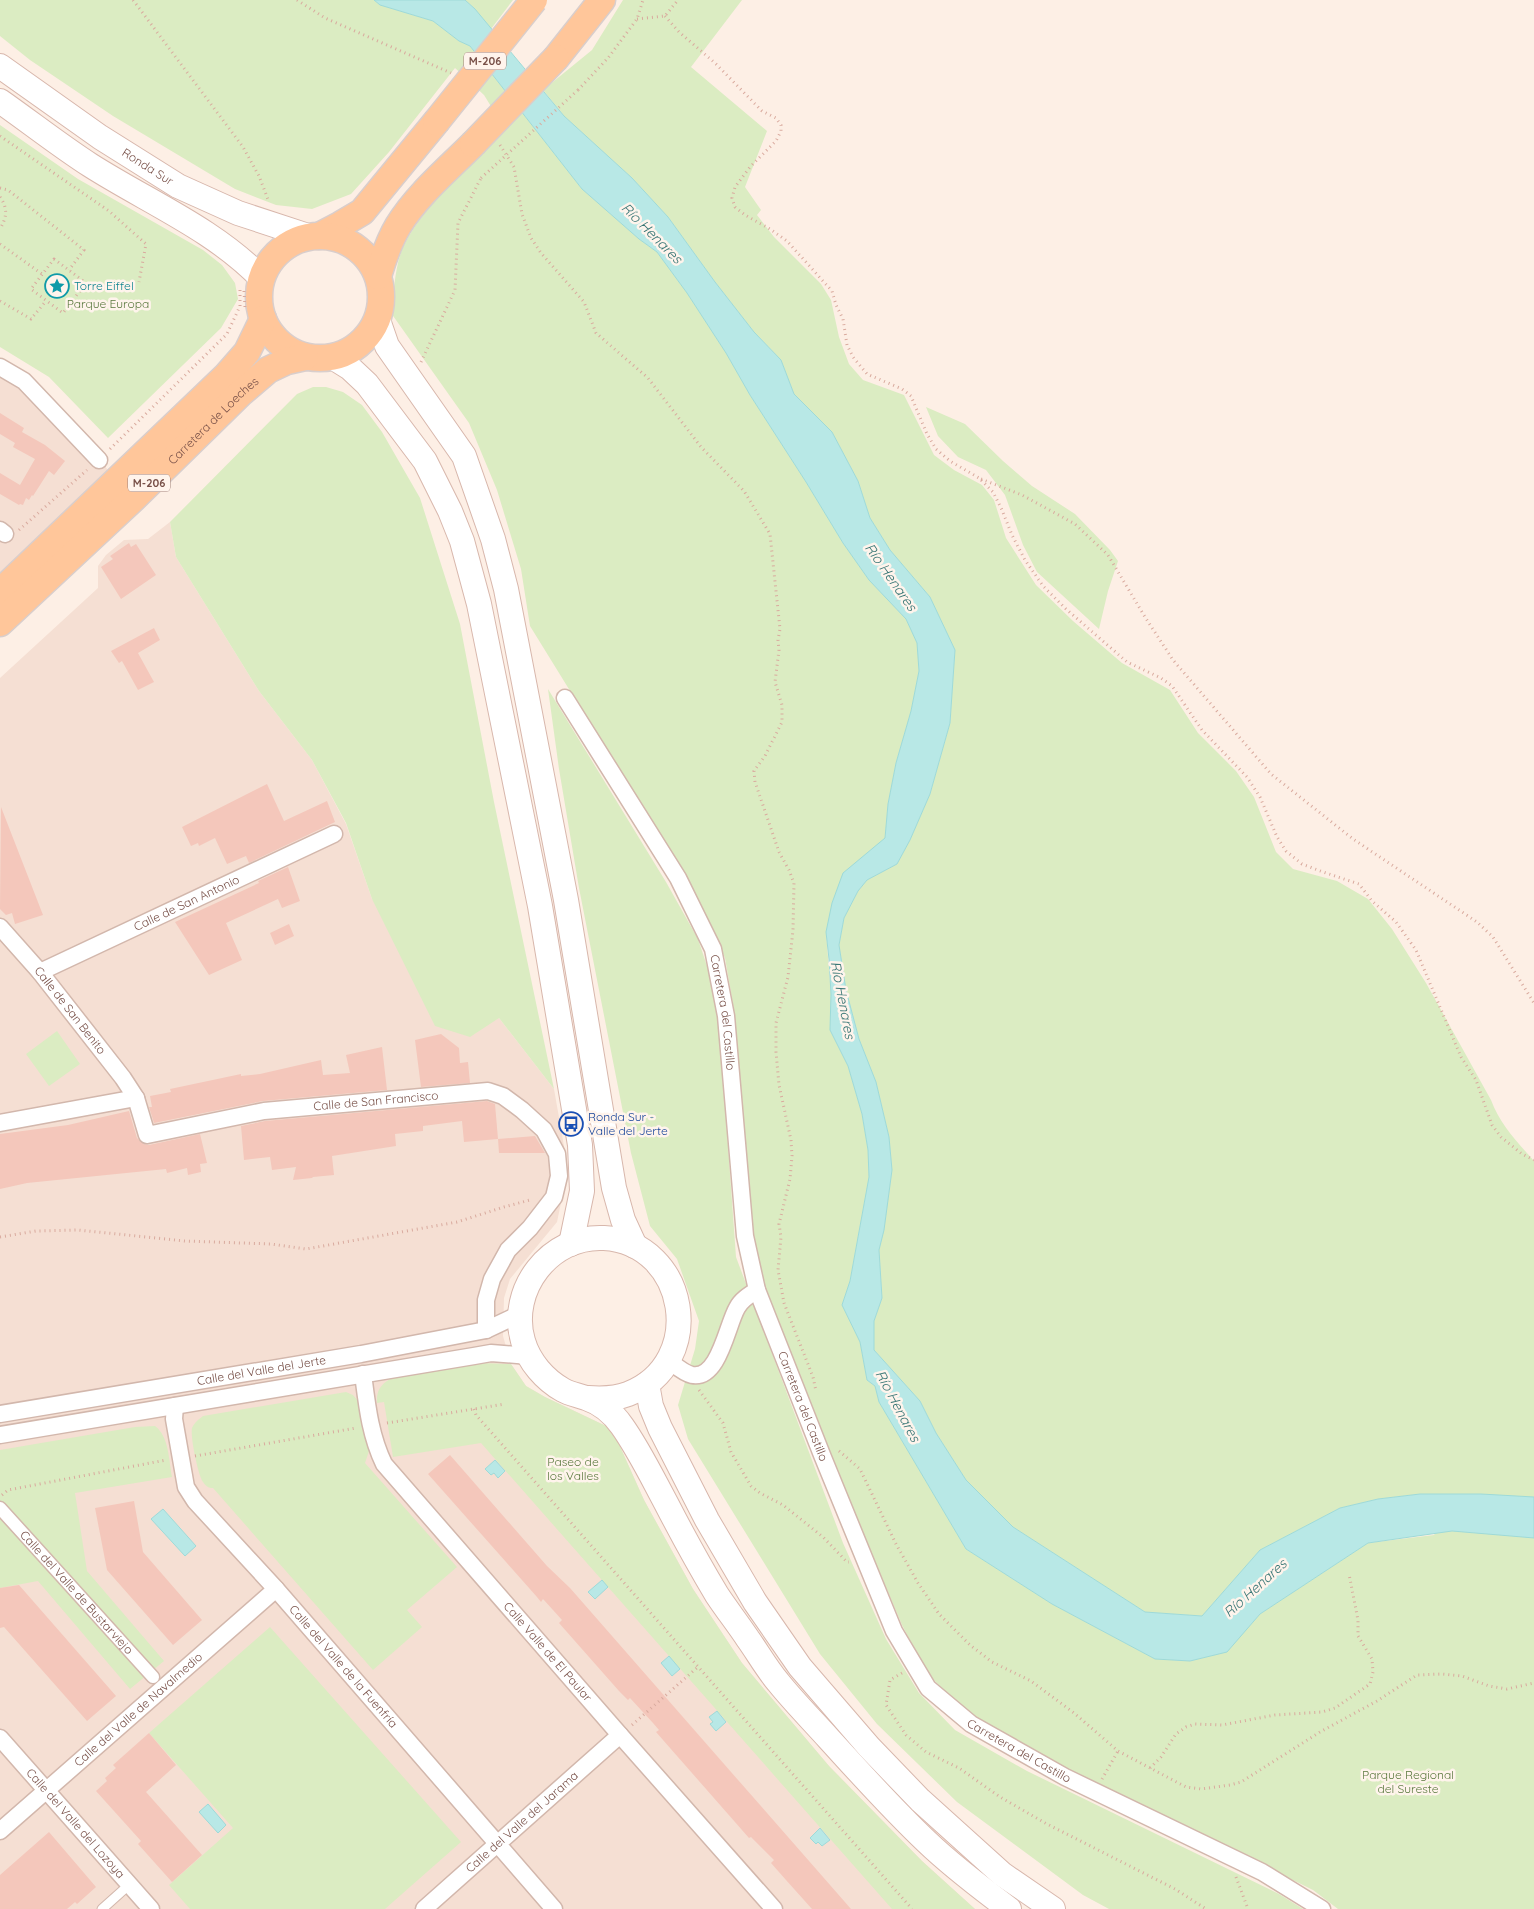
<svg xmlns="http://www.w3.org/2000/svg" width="1534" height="1909" font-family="Quicksand,sans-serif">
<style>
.residential{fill:#f5dfd3}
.green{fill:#dbecc2}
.water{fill:#b8e8e6;stroke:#9edad8}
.building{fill:#f4c7bb}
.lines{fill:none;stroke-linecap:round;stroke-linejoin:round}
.service-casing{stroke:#d2b7ac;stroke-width:11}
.pedestrian-casing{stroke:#d2b7ac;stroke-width:15}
.minor-casing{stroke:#d2b7ac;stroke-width:19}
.secondary-casing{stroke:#d8b7ac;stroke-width:26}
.primary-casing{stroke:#d9cecc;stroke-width:29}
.path{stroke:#d9aa9e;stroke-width:3;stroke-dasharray:1 4;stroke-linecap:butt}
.service{stroke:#fff;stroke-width:9}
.pedestrian{stroke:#fff;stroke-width:12}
.minor{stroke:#fff;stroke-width:16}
.secondary{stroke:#fff;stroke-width:24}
.primary{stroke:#ffc69a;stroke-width:26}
.primary-bridge-casing{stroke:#d9cecc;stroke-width:29;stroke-linecap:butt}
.path-bridge{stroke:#d9aa9e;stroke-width:3;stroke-dasharray:1 4;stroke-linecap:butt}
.primary-bridge{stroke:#ffc69a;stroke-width:26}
.labels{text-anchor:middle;stroke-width:5;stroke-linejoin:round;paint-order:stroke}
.shield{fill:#fff4ec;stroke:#a08179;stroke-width:1}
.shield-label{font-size:11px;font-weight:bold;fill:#785048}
.street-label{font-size:12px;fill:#785048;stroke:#fff4ec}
.culture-label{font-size:12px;fill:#0d838f;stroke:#fff4ec;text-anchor:start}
.park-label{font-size:12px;fill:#59783d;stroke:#fff4ec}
.transit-label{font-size:12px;fill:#164399;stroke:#fff4ec;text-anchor:start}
.water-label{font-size:14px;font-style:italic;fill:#387675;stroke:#fff4ec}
</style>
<rect width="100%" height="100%" fill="#fdefe5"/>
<path class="residential" d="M0,367L99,460L118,481L0,592Z
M170,522L176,557L259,691L312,760L346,824L372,899L499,1018L554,1089L568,1169L557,1222L510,1279L504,1298L503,1336L511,1364L526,1386L545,1397L606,1426L618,1442L644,1500L693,1589L742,1663L829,1766L922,1861L975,1909H0V678L98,588V566L106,555L124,540L148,539Z"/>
<path class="green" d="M0,0H374L380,5L433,21L459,41L470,46L582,189L639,239L657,252L687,293L726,353L750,395L806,482L843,543L869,580L906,619L917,643L919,671L911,711L896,763L888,804L885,839L866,854L826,932L831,994L830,1030L848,1066L862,1114L868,1150L869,1178L850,1281L842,1305L860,1342L867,1380L875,1386L879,1402L966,1549L1052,1604L1155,1659L1190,1661L1226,1652L1260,1614L1368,1543L1434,1535L1463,1494H1420L1378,1499L1340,1508L1260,1550L1202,1616L1145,1612L1013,1527L966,1480L936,1433L920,1401L874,1350V1321L882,1298L879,1250L884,1229L892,1170L889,1137L876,1082L859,1039L846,990L839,945L844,918L858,891L867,880L897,864L910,840L930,794L950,723L955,650L930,597L890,550L870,518L858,481L832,432L794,394L781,360L754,332L715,282L668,217L632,178L564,116L543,90L592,50L623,0H742L691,67L767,131L745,187L761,210L757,215L774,237L821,284L831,300L839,337L849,364L863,380L904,395L934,455L954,470L982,485L994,500L1006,538L1036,585L1073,621L1122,663L1170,690L1198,733L1236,771L1254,797L1276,852L1293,869L1337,881L1368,899L1392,929L1426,983L1491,1100C1500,1124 1517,1142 1534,1161V1909H1338L1313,1890L1216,1842L1060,1768L973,1717L949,1696L932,1678L918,1656L902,1625L843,1486L788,1353L767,1292L754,1244L741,1113L733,1004L725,958L696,895L530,626L521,569L497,490L469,423L391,313C394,292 395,263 404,245C427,199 473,168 505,129L484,95L455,68L389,152L351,194L312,209L276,205L235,189L113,116L30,60L0,36Z
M465,0H513L491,29L475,9Z
M0,125L78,179L203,250L222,265L235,283L238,299L221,328L108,438L49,377L0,347Z
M313,387H326L343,392L362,405L382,432L420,498L460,624L494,802L554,1089L499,1018L470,1037L435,1026L372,899L346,823L312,760L259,691L176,557L170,522L297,394Z
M926,407L965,424L1003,461L1032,486L1075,514L1110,550L1118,561L1108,591L1099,629L1037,572L1023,545L1005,495L986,470L958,457L938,436Z
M548,689L666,882L698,939L713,984L721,1048L736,1257L843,1543L886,1639L919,1693L955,1730L1027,1771L1279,1894L1303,1909H1109L1083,1895L957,1802L877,1724L820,1654L688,1439L678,1405L695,1349L699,1321L677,1259L650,1226L631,1153L579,888L559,769Z
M57,1031L80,1064L49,1086L26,1054Z
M479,1363L511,1364L526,1386L545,1397L606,1426L618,1442L644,1500L693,1589L742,1663L829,1766L922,1861L975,1909H892L481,1443L393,1457L384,1402L377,1403C376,1389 382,1383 394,1377Z
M346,1392L353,1395L359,1402L369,1451L365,1463L457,1567L407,1610L422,1627L373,1670L213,1488C208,1488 206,1486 203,1482C198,1475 190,1436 192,1428C194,1423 199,1419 203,1416Z
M155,1426C169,1436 169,1461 172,1477L75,1493L87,1571L164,1661L130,1689L38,1581L0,1588V1450L135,1427Z
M270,1627L461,1842L385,1909H190L169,1885L233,1828L149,1733Z"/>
<path class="water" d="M374,0H465L475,9L564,116L632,178L668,217L715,282L754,332L781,360L794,394L832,432L858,481L870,518L890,550L930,597L955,650L950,723L930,794L910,840L897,864L867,880L858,891L844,918L839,945L846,990L859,1039L876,1082L889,1137L892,1170L884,1230L879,1250L882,1298L874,1321V1350L920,1401L936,1433L966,1480L1013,1527L1145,1612L1202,1616L1260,1550L1340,1508L1378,1499L1420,1494H1481L1534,1497V1538L1452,1531L1368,1543L1260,1614L1227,1652L1190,1661L1155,1659L1052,1604L966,1549L879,1402L875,1386L867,1380L860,1342L842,1305L850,1281L869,1177L868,1150L862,1114L848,1066L830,1030L831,994L829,959L826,932L832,903L843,873L885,838L888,804L896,763L911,711L919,671L917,643L906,619L869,580L843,543L806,482L750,395L726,353L687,293L657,252L639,239L582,189L470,46L459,41L433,21L380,5Z
M495,1460L505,1471L498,1478L494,1473L491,1475L485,1469Z
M163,1509L196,1546L185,1556L151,1519Z
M602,1580L608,1587L595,1599L588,1592Z
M669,1656L680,1669L672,1676L661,1663Z
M717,1711L726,1722L716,1731L710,1724L713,1722L709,1717Z
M208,1804L226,1825L218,1833L199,1812Z
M820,1828L830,1840L822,1846L818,1842L816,1844L810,1838Z"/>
<path class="building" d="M0,413L24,428L22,432L45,445L65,461L54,475L49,471L33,496L32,495L29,500L26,498L23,505L20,504L19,505L0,494V473L20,485L35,459L13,447L15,443L0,434Z
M129,543L131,547L136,544L156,575L121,599L101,567L113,559L110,556Z
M154,628L160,640L138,653L154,682L138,690L122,661L119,663L111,651Z
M267,784L284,821L327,801L335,822L249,863L246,856L227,864L215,838L199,846L198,843L191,846L182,827Z
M1,807L43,915L15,924L12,913L6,915L0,909Z
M288,867L300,901L282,908L278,899L226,923L242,960L209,975L175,922L259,883L258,881Z
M289,924L294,936L275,945L270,933Z
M441,1034L459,1048L460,1063L468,1062L470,1083L421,1087L415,1040Z
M382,1047L387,1090L263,1101L154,1123L149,1107H152L150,1096L171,1092L170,1089L241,1074V1076L260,1074L321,1060L323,1075L350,1073L346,1055Z
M487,1101L495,1104L498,1139L464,1142L462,1121L423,1126V1131L395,1134L396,1146L332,1156L334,1175L313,1177L312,1178L293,1180L296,1167L272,1170L270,1157L244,1160L241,1126L265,1121Z
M129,1111L137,1138L144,1144L149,1145L200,1134L207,1163L200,1164L201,1172L188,1175L187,1168L167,1173L166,1169L27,1183L0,1189V1134L68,1125Z
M535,1136L545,1153H499L498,1139Z
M450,1455L547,1566L570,1588L851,1909H812L786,1880L771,1863L774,1860L751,1837L749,1838L656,1732L659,1730L653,1723L630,1698L628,1700L619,1691L559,1623L562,1620L553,1610L543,1599L541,1602L537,1597L428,1474Z
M134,1501L143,1552L202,1620L173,1645L107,1570L95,1508Z
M19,1585L116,1696L87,1721L4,1627L0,1628V1588Z
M149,1733L176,1765L146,1792L202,1855L172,1882L138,1844L141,1841L96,1791L107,1781L105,1778L116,1768L113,1765Z
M49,1832L96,1887L77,1904L75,1902L67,1909H0V1875Z"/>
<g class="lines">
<g class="service-casing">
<path id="service" d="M102,1909L130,1884"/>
</g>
<g class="pedestrian-casing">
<g id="pedestrian">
<path id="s1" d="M0,1508L153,1677"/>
</g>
</g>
<g class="minor-casing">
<g id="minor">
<path d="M0,367L24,381L99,460"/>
<path d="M0,530L5,534"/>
<path id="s2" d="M565,698L678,878L713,949L726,1016L745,1236L757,1290L822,1455L894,1631L928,1688L971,1724L1065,1777L1262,1872L1322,1909"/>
<path id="s3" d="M0,927L40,972L123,1078L136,1098L147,1135L264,1111L488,1091L503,1096L522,1110L544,1130L557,1154L559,1176L554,1197L530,1228L508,1250L492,1279L486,1300V1330"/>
<path id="s4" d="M40,972L334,834"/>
<path d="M0,1123L136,1098"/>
<path d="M668,1360C675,1365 683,1373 692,1375C719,1380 727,1325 737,1308C741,1300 749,1295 757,1290"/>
<path id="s5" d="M363,1374C367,1405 370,1435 384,1464L620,1735L774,1909"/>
<path id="s6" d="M175,1406L174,1419L186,1487L195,1501L276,1589L554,1909"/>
<path id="s7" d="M0,1414L361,1354L486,1330L520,1314"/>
<path d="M0,1435L474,1356L491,1353L529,1356"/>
<path id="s8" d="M0,1738L151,1909"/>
<path id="s9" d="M0,1831L276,1589"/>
<path id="s10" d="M424,1909L620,1735"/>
</g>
</g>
<g class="secondary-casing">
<g id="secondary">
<path id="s11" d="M0,66L100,137L178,186L238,213L311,237"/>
<path d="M0,101C30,122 59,145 90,165C148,202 214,229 262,279"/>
<path d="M378,320L387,346L464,456L493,539L506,589L566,900L614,1188L623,1220L635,1246"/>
<path d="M334,358L350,368L367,384L425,461L450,511L462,541L479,604L540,906L580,1145L582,1191L571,1244"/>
<path d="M647,1384L651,1406L660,1428L707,1520L755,1602L800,1667L869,1747L920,1800L1002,1874L1053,1909"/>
<path d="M588,1398C602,1399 615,1399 628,1394C708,1363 688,1243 604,1238C550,1235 508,1290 523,1341C529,1362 545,1380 563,1390C570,1394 578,1395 586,1398C601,1403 613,1413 622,1426C639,1450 652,1477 666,1503C682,1534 699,1565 717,1595C727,1610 738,1624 748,1639C758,1653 767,1669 778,1682C794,1702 812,1720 829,1739C861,1774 892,1809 927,1842C952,1866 981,1888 1009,1909"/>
</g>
</g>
<g class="primary-casing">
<g id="primary">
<path d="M556,58L602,0"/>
<path d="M319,236L340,225L362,212L436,122"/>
<circle cx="320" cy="297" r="61"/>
<path d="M378,276C383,259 389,241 398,226C417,195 447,170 473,144"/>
<path d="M0,592L226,376L247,352L263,319"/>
<path id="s12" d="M0,623L133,499L241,393L268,370L287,361L305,357"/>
</g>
</g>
<path class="path" d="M133,0L243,147L259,176L269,202
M297,0L325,18L451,73
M665,16L679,32L715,63L762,111L776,118L781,125V131L776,141L750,167L735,187L732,198L735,207L745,215L770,229L787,241L832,291L836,305L843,319L847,345L853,357L867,374L902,389L911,396L927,434L936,449L950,461L979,478L993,492L1002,510L1012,535L1025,560L1043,586L1066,609L1127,662L1161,678L1172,686L1202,730L1247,777L1260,797L1277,837L1286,851L1302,864L1323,872L1359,884L1372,901L1396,922L1416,950L1461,1057L1476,1080L1492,1125L1501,1137L1522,1154L1534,1160
M637,19L665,16L678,0
M578,90L608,58L637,19L643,0
M0,136L109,211L146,244L139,282
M500,145L514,167L522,214L531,238L541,253L584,302L596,333L648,378L701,447L744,491L770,534L780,629L778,640L779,650L775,682L782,705V722L765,756L754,771L755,782L779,852L789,870L794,883L793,930L788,977L776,1023V1052L779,1085L791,1140L792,1156L790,1179L779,1224L781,1237L778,1270L784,1303L813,1377L816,1391
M0,188L8,190L84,250L69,270
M0,197C8,208 7,217 0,229
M0,244L42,274
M54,259L86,283L63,313L31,289Z
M244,291L245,307
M0,301L31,319L46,301
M421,362L455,290L458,223L481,178
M110,449L227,334L240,306V287
M981,479L1022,495L1075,524L1108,555L1145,617L1173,660L1271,774L1353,839L1477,922L1493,937L1534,1003
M19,530L87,470
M0,1237L36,1231L78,1230L185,1241L271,1244L306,1249L457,1222L504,1207L530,1200
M699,1390L723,1423L731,1452L751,1486L760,1493L783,1505L823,1537L847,1562H849
M474,1409L476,1415L912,1909
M387,1423L505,1404
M839,1451L860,1469L896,1544L918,1583L939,1614L970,1645L992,1662L1031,1681L1074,1713L1118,1751L1186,1787L1201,1789L1230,1785L1241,1782L1320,1732L1377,1701L1417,1675L1442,1674L1462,1676L1489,1686L1507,1689L1534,1683
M195,1456L356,1428
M2,1495L8,1490L166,1460
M902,1673L890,1680L886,1705L906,1735L926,1752L959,1768L1000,1797L1047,1824L1175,1889L1206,1909
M632,1725L699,1666
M1150,1768L1161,1757L1176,1734L1186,1727L1195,1724L1222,1725L1275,1715L1322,1712L1335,1708L1370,1684L1373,1672L1372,1659L1358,1636V1620L1349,1574
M1102,1779L1118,1751
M1236,1877L1248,1909"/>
<use href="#service" class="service"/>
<use href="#pedestrian" class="pedestrian"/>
<use href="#minor" class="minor"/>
<use href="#secondary" class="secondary"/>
<use href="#primary" class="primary"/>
<g class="primary-bridge-casing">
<path id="primary-bridge" d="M436,122L534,0
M473,144L556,58"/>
</g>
<path class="path-bridge" d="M481,178L578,90"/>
<use href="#primary-bridge" class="primary-bridge"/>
</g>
<defs>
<g id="sight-ring" transform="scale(1.25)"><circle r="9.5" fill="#fff4ec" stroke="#0f9aa8" stroke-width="1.5"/><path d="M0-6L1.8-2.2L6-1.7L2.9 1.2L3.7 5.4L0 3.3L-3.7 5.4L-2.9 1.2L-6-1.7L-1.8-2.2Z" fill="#0f9aa8"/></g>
<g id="bus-ring" transform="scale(1.25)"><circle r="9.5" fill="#fff4ec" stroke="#1a4fb4" stroke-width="1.5"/><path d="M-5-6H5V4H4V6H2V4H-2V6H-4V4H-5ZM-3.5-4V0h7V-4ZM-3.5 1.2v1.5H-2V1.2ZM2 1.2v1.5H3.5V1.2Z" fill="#1a4fb4"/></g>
</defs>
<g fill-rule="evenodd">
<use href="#sight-ring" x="57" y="286"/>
<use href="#bus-ring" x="571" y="1124"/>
</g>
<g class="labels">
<g class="shield">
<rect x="464" y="52.5" width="42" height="17" rx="4"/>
<rect x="128" y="474.5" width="42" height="17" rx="4"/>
</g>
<g class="shield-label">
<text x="485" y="65">M-206</text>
<text x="149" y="487">M-206</text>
</g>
<g class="street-label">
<text dy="4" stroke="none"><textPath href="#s11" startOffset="179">Ronda Sur</textPath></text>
<text dy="4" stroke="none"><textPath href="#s12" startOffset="294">Carretera de Loeches</textPath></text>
<text dy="4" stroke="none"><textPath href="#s4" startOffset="162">Calle de San Antonio</textPath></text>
<text dy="4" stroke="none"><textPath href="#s3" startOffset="109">Calle de San Benito</textPath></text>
<text dy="4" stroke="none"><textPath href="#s2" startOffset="356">Carretera del Castillo</textPath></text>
<text dy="4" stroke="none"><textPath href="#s3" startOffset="489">Calle de San Francisco</textPath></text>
<text dy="4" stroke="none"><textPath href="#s7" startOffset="265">Calle del Valle del Jerte</textPath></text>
<text dy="4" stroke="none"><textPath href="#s2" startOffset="761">Carretera del Castillo</textPath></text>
<text dy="4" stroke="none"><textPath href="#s1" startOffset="114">Calle del Valle de Bustarviejo</textPath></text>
<text dy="4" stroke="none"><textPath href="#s5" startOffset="342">Calle Valle de El Paular</textPath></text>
<text dy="4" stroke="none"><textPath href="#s6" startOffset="321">Calle del Valle de la Fuenfría</textPath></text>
<text dy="4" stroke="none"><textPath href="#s9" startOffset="184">Calle del Valle de Navalmedio</textPath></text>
<text dy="4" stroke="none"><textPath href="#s2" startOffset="1181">Carretera del Castillo</textPath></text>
<text dy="4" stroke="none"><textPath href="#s10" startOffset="131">Calle del Valle del Jarama</textPath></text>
<text dy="4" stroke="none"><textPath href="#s8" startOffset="114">Calle del Valle del Lozoya</textPath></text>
</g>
<g class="culture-label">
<text x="74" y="290">Torre Eiffel</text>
</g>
<g class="park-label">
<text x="108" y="308">Parque Europa</text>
<text x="573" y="1466">Paseo de<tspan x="573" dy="14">los Valles</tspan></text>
<text x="1408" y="1779">Parque Regional<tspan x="1408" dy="14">del Sureste</tspan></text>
</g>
<g class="transit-label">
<text x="588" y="1121">Ronda Sur -<tspan x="588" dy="14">Valle del Jerte</tspan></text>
</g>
<g class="water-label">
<text transform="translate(652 233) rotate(45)" y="5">Río Henares</text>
<text transform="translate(891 577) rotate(55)" y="5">Río Henares</text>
<text transform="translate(843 1000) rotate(79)" y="5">Río Henares</text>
<text transform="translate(898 1406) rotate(62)" y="5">Río Henares</text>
<text transform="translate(1255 1588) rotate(-42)" y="5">Río Henares</text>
</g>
</g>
</svg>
